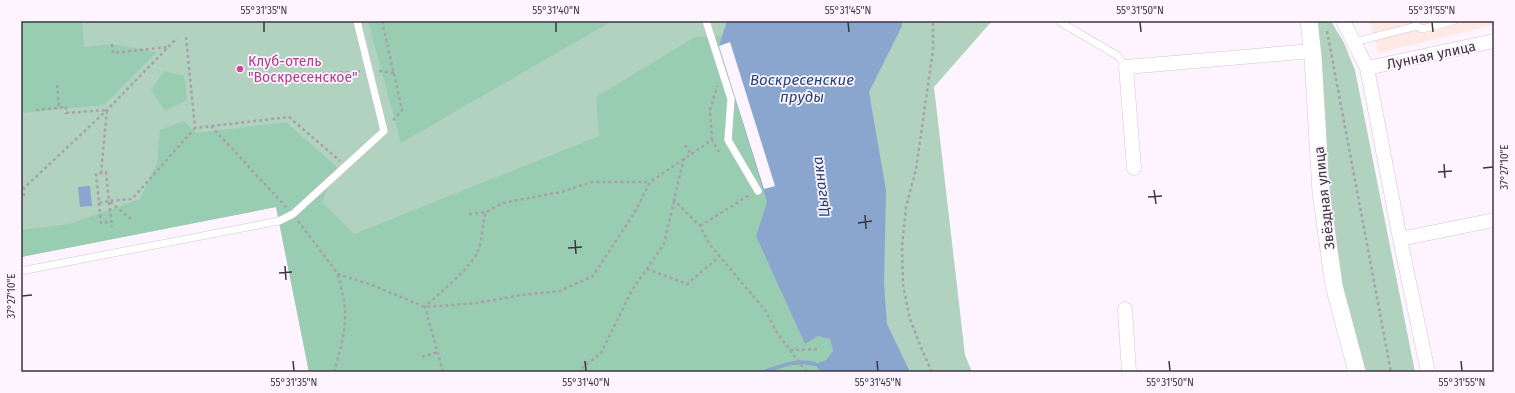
<svg xmlns="http://www.w3.org/2000/svg" width="1515" height="393" font-family="'Fira Sans',sans-serif">
<style>
.education{fill:#fee9e5}
.green{fill:#b1d2bf}
.forest{fill:#99cdb1}
.water{fill:#8aa6ce}
.pier{fill:#fef4ff}
.lines{fill:none;stroke-linecap:round;stroke-linejoin:round}
.stream{stroke:#8aa6ce;stroke-width:4}
.service-casing{stroke:#d3c4d4;stroke-width:8}
.minor-casing{stroke:#d3c4d4;stroke-width:15}
.tertiary-casing{stroke:#d3c4d4;stroke-width:18}
.path{stroke:#a9a1aa;stroke-width:2.5;stroke-dasharray:3 3;stroke-linecap:butt}
.service{stroke:#fff;stroke-width:7}
.minor{stroke:#fff;stroke-width:14}
.tertiary{stroke:#fff;stroke-width:17}
.ticks{fill:none;stroke:#3b353c;stroke-width:1.5}
.hotel-dot{fill:#d1479c;stroke:#fef4ff;stroke-width:1.5}
.labels{text-anchor:middle;stroke-width:3.5;stroke-linejoin:round;paint-order:stroke}
.street-label{font-size:14px;fill:#3b353c;stroke:#fef4ff}
.hotel-label{font-size:14px;fill:#b23c85;stroke:#fef4ff;text-anchor:start}
.water-label{font-size:15px;font-style:italic;fill:#1f4377;stroke:#fef4ff}
.neatline{fill:none;stroke:#3b353c;stroke-width:1.5}
.ticks-label{font-size:10px;text-anchor:middle;fill:#3b353c}
</style>
<rect width="100%" height="100%" fill="#fef4ff"/>
<path class="education" d="M1370,21H1494V25L1379,53Z"/>
<path class="green" d="M21,21H992L934,87L965,355L972,372H309L276,207L21,257Z
M1316,21H1331L1344,43L1355,70L1415,372H1361L1331,241Z"/>
<path class="forest" d="M21,21H82L84,47L112,44L157,52L104,105L21,113Z
M368,21H612L401,143Z
M722,36L719,46L767,202L756,236L805,344L818,336L830,339L833,351L826,360L815,364L820,372H309L276,207L21,257V230L69,224L140,199L157,163L160,130L184,121L196,133L286,122L337,167L322,202L354,234L599,136L596,97L695,37Z
M164,71L184,76L187,100L165,111L151,90Z"/>
<path class="water" d="M727,21H902V26L869,92L886,190L884,283L887,324L910,372H820L815,364L826,360L833,351L830,339L818,336L805,344L756,236L767,202L719,46Z
M90,186L92,206L80,207L78,187Z"/>
<path class="pier" d="M730,42L775,186L764,189L719,46Z"/>
<g class="lines">
<path class="stream" d="M764,372C781,366 797,359 815,364"/>
<g class="service-casing">
<path id="service" d="M706,21L731,99L728,140L758,191
M1416,21L1417,26L1422,29L1453,21
M1060,22L1118,56L1126,67
M1354,42L1417,26
M21,271L279,221L293,214L384,131L357,21"/>
</g>
<g class="minor-casing">
<path id="minor" d="M1343,21L1367,68L1400,239L1428,372
M1367,68L1494,41
M1134,168L1126,67L1312,51
M1400,239L1494,220
M1125,309L1129,372"/>
</g>
<g class="tertiary-casing">
<path id="tertiary" d="M1309,21L1313,57L1321,192L1334,286L1357,372"/>
</g>
<path class="path" d="M382,21L402,110L391,123
M1327,31L1391,372
M186,37L195,128L289,117L340,161
M112,44L113,53L168,47
M379,71L394,73
M322,74L360,71
M57,85L59,108
M36,110L66,107V113L107,110L101,173
M211,126L287,208
M712,140L710,110L717,86
M685,145L691,154
M684,158L674,200L700,226L710,245L765,310L776,331L806,372
M106,172L109,201L99,203L96,174Z
M24,196V188L107,110L177,38
M109,202L112,227
M99,203L101,223L111,222
M469,214L486,212
M131,219L109,201L132,199L195,128
M298,221L338,274L372,285L425,307L477,303L521,295L560,291L593,276L636,210L650,182L712,140L719,152
M700,226L751,194
M647,269L687,284L719,257
M790,350L820,349
M422,357L438,352
M334,372C339,354 345,336 345,317C346,303 341,288 338,275
M443,372L425,307C439,293 471,268 478,251C483,238 482,224 486,212L503,203L561,192L592,182H650
M577,372L601,353L632,290L664,244L674,201
M932,372L922,350L910,319L903,285L902,246L906,207L916,169L933,50V21"/>
<use href="#service" class="service"/>
<use href="#minor" class="minor"/>
<use href="#tertiary" class="tertiary"/>
</g>
<path class="ticks" d="M264,22V32M556,22V32M848,22L849,32M1140,22L1141,32M1432,22L1433,32M1444,164L1445,178M1483,168L1493,167M1438,172L1452,171M1154,190L1156,204M1148,197L1162,196M865,215L866,229M858,223L872,221M575,240L576,254M568,248L582,247M285,266L286,280M279,273L292,272M22,296L32,295M293,361L294,371M585,361L586,371M877,361L878,371M1169,361L1170,371M1461,361L1462,371"/>
<circle class="hotel-dot" cx="240" cy="69" r="4"/>
<g class="labels">
<g class="street-label">
<text transform="translate(1431 55) rotate(-12)" y="5">Лунная улица</text>
<text transform="translate(1324 198) rotate(-96)" y="5">Звёздная улица</text>
</g>
<g class="hotel-label">
<text x="248" y="66">Клуб-отель<tspan x="248" dy="16">"Воскресенское"</tspan></text>
</g>
<g class="water-label">
<text x="802" y="85">Воскресенские<tspan x="802" dy="17">пруды</tspan></text>
<text transform="translate(821 187) rotate(-97)" y="5">Цыганка</text>
</g>
</g>
<rect width="1515" height="393" fill="none" stroke="#fef4ff" stroke-width="44"/>
<rect x="22" y="22" width="1471" height="349" class="neatline"/>
<g class="ticks-label">
<text x="264" y="14">55°31'35"N</text>
<text x="556" y="14">55°31'40"N</text>
<text x="848" y="14">55°31'45"N</text>
<text x="1140" y="14">55°31'50"N</text>
<text x="1432" y="14">55°31'55"N</text>
<text transform="translate(1504 167) rotate(-90)" y="4">37°27'10"E</text>
<text transform="translate(11 296) rotate(-90)" y="4">37°27'10"E</text>
<text x="294" y="386">55°31'35"N</text>
<text x="586" y="386">55°31'40"N</text>
<text x="878" y="386">55°31'45"N</text>
<text x="1170" y="386">55°31'50"N</text>
<text x="1462" y="386">55°31'55"N</text>
</g>
</svg>
